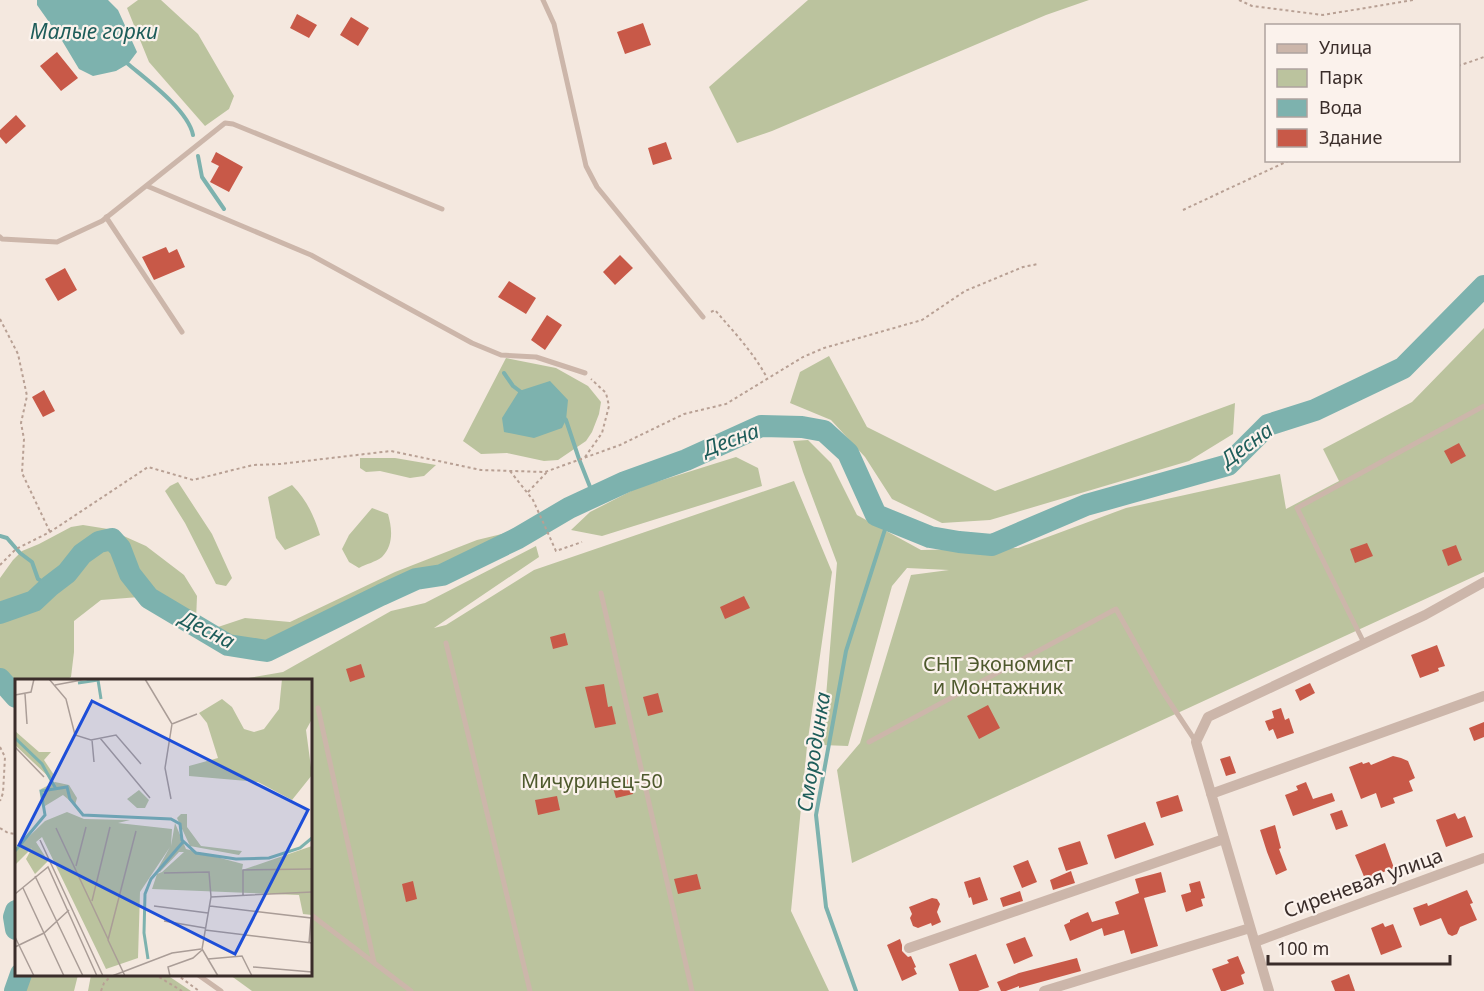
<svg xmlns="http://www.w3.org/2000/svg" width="1484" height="991" font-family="'Noto Sans',sans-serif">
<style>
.green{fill:#bbc39e}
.water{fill:#7db2ae}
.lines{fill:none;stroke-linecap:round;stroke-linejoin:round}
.stream{stroke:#7db2ae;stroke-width:4}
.river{stroke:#7db2ae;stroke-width:22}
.building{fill:#c85948}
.path{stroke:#b8a094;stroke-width:2;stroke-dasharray:3 3;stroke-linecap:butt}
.lane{stroke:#ccb6aa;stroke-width:5}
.street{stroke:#ccb6aa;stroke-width:10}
.labels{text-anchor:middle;stroke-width:4.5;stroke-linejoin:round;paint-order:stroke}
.park-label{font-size:20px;fill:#4e592d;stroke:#fbf2ec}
.street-label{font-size:20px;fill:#3a2d2a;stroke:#fbf2ec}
.water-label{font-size:21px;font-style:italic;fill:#1e5d5a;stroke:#fbf2ec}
.inset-river{fill:none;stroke:#7db2ae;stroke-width:3}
.inset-road{fill:none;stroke:#aa9d97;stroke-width:1.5}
.view{fill:#1d4ed8;fill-opacity:0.15;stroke:#1d4ed8;stroke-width:3}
.inset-edge{fill:none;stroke:#3a2d2a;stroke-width:3}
</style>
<rect width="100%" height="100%" fill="#f4e8df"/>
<path class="green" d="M138,0H161L198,34L234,96L229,109L205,126L149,62L127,8Z
M808,0H1089L1046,15L772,131L737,143L709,87Z
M1484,328V572L852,863L837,770L860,743L911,575L949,570L907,568L892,586L848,746L822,745L837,563L803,472L793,441L808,440L831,463L857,515L921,550L1018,548L1126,508L1280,474L1286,509L1339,481L1323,449L1412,402Z
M829,356L867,427L995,491L1235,403L1233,434L1189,461L990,520L942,523L892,499L865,457L831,420L790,403L800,372Z
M506,358L556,368L588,386L601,402L599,414L592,432L586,441L558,460L544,461L507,453L481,454L463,441Z
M736,457L758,468L762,486L602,536L571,530L590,512L637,488Z
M360,458H395L436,465L424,476L410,478L380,471L366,472L360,468Z
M794,481L832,572L807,746L791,911L829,991H252L230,975L310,974V680H237L283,672L391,611L425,603L536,546L539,557L434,628L446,625L534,570Z
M178,482L212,534L232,578L226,586L216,584L185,523L165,491L170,486Z
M292,485C307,500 314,516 320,535L285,550L276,538L268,497Z
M372,508L388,514C392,528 394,545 382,557C376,562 366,564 359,568L349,562L342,549L349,535Z
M83,525L108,529L146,546L184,575L197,596L196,621L152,596L101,600L74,621V652L71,677L66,680H16V687L0,671V578L13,560L22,551L39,544L71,527Z
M514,531L524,540L496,554L440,571L414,576L267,648L231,642L219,636L215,628L245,618L290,622L395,572L477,540Z
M16,966V974L78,975L74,991H8Z
M91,975H167L191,991H88Z"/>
<path class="water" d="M37,0H108L118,10L137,52L128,64L116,71L93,76L79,69L61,39L37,5Z
M550,381L568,400L566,420L562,428L534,438L504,432L502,418L519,391Z"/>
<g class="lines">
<path class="stream" d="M128,64C147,80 188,110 193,135
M198,156L202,177L224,209
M504,373L513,386L521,392
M564,418L566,420L579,459L594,497
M0,536L7,538L20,553L32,562L38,579L50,586
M856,991L826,907L816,815L846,651L888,520"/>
<path class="river" d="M0,613L34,601L50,586L67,573L82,554L99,542L112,539L120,548L130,574L149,598L228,645L267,651L381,595L416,579L442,575L518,538L569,508L625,482L686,460L761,426L802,427L824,431L848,453L876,515L930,537L959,542L992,545L1086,505L1228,465L1268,425L1315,410L1403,368L1484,286
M0,679L16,697
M16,911L14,917L16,929
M15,991L21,974"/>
</g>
<path class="building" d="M297,14L317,25L309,38L290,28Z
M351,17L369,28L358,46L340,35Z
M643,23L651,45L625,54L617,32Z
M57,52L78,78L61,91L40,66Z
M16,115L26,126L6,144L0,137V130Z
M666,142L672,159L653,165L648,148Z
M216,152L243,167L229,192L210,182L219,166L211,162Z
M166,247L169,253L177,249L185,267L154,280L142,257Z
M620,255L633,268L615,285L603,272Z
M65,268L77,290L58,301L45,279Z
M509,281L536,298L526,314L498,297Z
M547,315L562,325L545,350L531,340Z
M44,390L55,411L43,417L32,397Z
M1459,443L1466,456L1451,464L1444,451Z
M1367,543L1373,556L1355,563L1350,549Z
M1456,545L1462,560L1448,566L1442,550Z
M744,596L750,608L725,619L720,607Z
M565,633L568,645L553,649L550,637Z
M1437,645L1445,666L1438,668L1439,671L1420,678L1411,655Z
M361,664L365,677L350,682L346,669Z
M1310,683L1315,693L1300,701L1295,690Z
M604,684L608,707L612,706L616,724L595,728L585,687Z
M658,693L663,712L648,716L643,697Z
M988,705L1000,728L979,739L967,716Z
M1281,708L1285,720L1289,718L1294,733L1277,739L1273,729L1269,731L1265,721L1274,718L1272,711Z
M1484,722V737L1474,741L1469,728Z
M1230,756L1236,773L1226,776L1220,759Z
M1393,756L1401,758L1408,761L1415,778L1409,781L1413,791L1393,798L1395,803L1381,808L1376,793L1361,799L1349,767L1362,762L1363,764L1369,762L1371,765Z
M629,779L633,794L616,798L612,784Z
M1306,782L1313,799L1332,793L1335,801L1293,816L1285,795L1298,790L1296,786Z
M1178,795L1183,811L1161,818L1156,802Z
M557,796L560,810L538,815L535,800Z
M1342,810L1348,826L1336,830L1330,814Z
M1455,813L1458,819L1465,816L1473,837L1446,847L1436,820Z
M1145,822L1154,845L1115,859L1107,835Z
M1275,825L1281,848L1279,849L1287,870L1276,875L1267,852L1260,830Z
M1080,841L1088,864L1066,871L1058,848Z
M1385,843L1394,868L1365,879L1355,855Z
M1028,860L1037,882L1022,888L1013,866Z
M1071,871L1075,883L1053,890L1050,880Z
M1161,872L1166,892L1144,898L1158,946L1131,954L1124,930L1104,936L1102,928L1070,941L1064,925L1070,922V920L1088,912L1092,922L1119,914L1115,902L1139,893L1135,879Z
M697,874L701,889L678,894L674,879Z
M980,877L988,900L973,905L971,897L969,898L964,882Z
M413,881L417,899L406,902L402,884Z
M1200,881L1205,898L1201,899L1203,906L1186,912L1181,895L1191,892L1189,884Z
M1467,890L1473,903L1470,904L1477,920L1460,927L1457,934L1452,936L1448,934L1441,918L1420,926L1413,908L1427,903L1428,906Z
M1020,891L1023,901L1003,907L1000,898Z
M932,898L937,899L940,904L937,912L941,922L932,926L931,923L918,928L913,926L910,918L912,914L909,907Z
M1383,923L1385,927L1393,924L1402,947L1381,955L1371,928Z
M1025,937L1033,956L1014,964L1006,944Z
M900,939L902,945V951L908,957L911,956L916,967L914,968L917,974L902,981L887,945Z
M976,954L989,987L978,991H959L949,964Z
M1238,956L1245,973L1241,975L1244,984L1225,991H1221L1212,969L1229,963L1227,960Z
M1077,958L1081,971L1019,988V986L1006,991H1001L997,982L1019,973Z
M1349,974L1355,991H1335L1331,981Z"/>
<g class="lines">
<path class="path" d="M1239,0L1252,6L1323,15L1413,0
M1458,66L1484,57
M1183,210L1290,160
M711,312L715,310C733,331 754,353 767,378
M0,319L18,354L27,396L21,423L24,439L22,473L50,532
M585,457L602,433L609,406L606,393L591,379
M510,471L533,500L556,551L582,542
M528,492L547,472
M0,565L16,549L50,532L148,467L193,480L253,465L280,464L391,451L481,470L545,472L620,445L684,414L726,404L803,357L824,348L922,320L965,291L1023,267L1038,264
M0,747L5,757L3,793L0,801
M0,828L8,833L16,834
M154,974L182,991
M176,974L199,991
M101,991L104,983L113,974"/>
<path class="lane" d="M543,0L554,24L586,166L597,187L703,317
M147,186L311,255L472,343L501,355L536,357L585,373
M106,217L182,332
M0,237L2,239L57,242L102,221L225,123L233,124L442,209
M601,593L692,991
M446,643L530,991
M1364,643L1297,508L1484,406
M318,708L374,962
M869,742L1116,609L1161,689L1196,742
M310,914L411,991
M197,974L221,991"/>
<path class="street" d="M1211,794L1484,696
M1255,942L1484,858
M909,948L1224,839
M1044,991L1250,928
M1269,991L1196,742L1208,717L1425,615L1484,582"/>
</g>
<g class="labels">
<g class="park-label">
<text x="998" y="671">СНТ Экономист<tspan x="998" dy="23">и Монтажник</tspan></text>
<text x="592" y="788">Мичуринец-50</text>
</g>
<g class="street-label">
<text transform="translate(1363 883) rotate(-20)" y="7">Сиреневая улица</text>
</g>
<g class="water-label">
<text x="94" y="39">Малые горки</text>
<text transform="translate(731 440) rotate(-20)" y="7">Десна</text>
<text transform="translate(1247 445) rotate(-36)" y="7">Десна</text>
<text transform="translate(207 630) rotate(27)" y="7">Десна</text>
<text transform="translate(814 752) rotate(-81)" y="7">Смородинка</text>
</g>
</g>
<g transform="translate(15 679)">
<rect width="297" height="297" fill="#f4e8df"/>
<path d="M267,0H297V40L291,51L297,96L277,121L243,103L174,97V87L203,79L192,44L184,34L207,20L217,28L229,50L239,53L249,50L264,30ZM0,52L24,73H36L29,81L39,96L36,100L0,66ZM40,103L54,106L62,119L60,126L48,116L30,127L26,110ZM124,111L134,121L130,129H122L112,120ZM52,133L69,140L115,141L103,144L157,150L156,167L160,144L171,170L228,185L227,191L297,167V236L288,235L284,216L137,210L142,195L147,193L169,173H164L145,193L142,191L155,168L125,213L123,279L91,290L27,158L21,163L33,182L20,195L11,180L17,169L0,186V171L30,142ZM166,135H172V148L186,167L227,172L224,176L175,167L162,139Z" fill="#bbc39e"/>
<path class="inset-river" d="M63,4L83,1L86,20M0,59L27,85L41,110M0,172L30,136L26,112L52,108L55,120L68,136L156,140L165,145L167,161L181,174L221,180L254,179L285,169L297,159M133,280L129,254L130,215L136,200L168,163"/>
<path class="inset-road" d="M34,0L51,20L60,56L76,61L101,56L126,85M130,0L157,45L182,35M40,6L72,0M10,15L12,45M0,16L16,13L19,0M85,59L135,119M77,61L79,83M0,68L29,98M156,120L150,89L157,45M41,149L93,260M25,161L88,297M61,187L71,148M149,194L194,193L196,218L187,270L203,297M20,197L68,297M8,209L49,297M0,215L33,188L82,297M228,216V191L297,190M196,218L297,213M77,222L95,148M139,227L193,234M195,227L296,239L294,264M149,242L190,249M190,251L297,264M0,258L19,297M0,268L29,254L54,231M193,280L227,277L237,297M238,288L297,293M97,297L157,274L186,270M110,297L93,261L121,152M155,297L153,288L178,279L187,271"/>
<path class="view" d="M77,22L293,131L220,275L4,166Z"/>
<rect width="297" height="297" class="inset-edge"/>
</g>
<rect x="1265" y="24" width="195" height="138" fill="#fbf2ec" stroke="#aea39e" stroke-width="1.5"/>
<rect x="1277" y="44" width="30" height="9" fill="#ccb6aa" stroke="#aea39e" stroke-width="1.5"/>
<text x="1319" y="54" font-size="18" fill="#3a2d2a">Улица</text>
<rect x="1277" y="69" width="30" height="18" fill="#bbc39e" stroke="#aea39e" stroke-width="1.5"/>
<text x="1319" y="84" font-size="18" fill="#3a2d2a">Парк</text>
<rect x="1277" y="99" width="30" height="18" fill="#7db2ae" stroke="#aea39e" stroke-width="1.5"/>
<text x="1319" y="114" font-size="18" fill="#3a2d2a">Вода</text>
<rect x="1277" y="129" width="30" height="18" fill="#c85948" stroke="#aea39e" stroke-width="1.5"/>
<text x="1319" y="144" font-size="18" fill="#3a2d2a">Здание</text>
<path d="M1268 955v9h182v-9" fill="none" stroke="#3a2d2a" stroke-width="3"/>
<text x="1277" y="955" font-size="18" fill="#3a2d2a" stroke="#fbf2ec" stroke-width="4.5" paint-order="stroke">100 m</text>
</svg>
